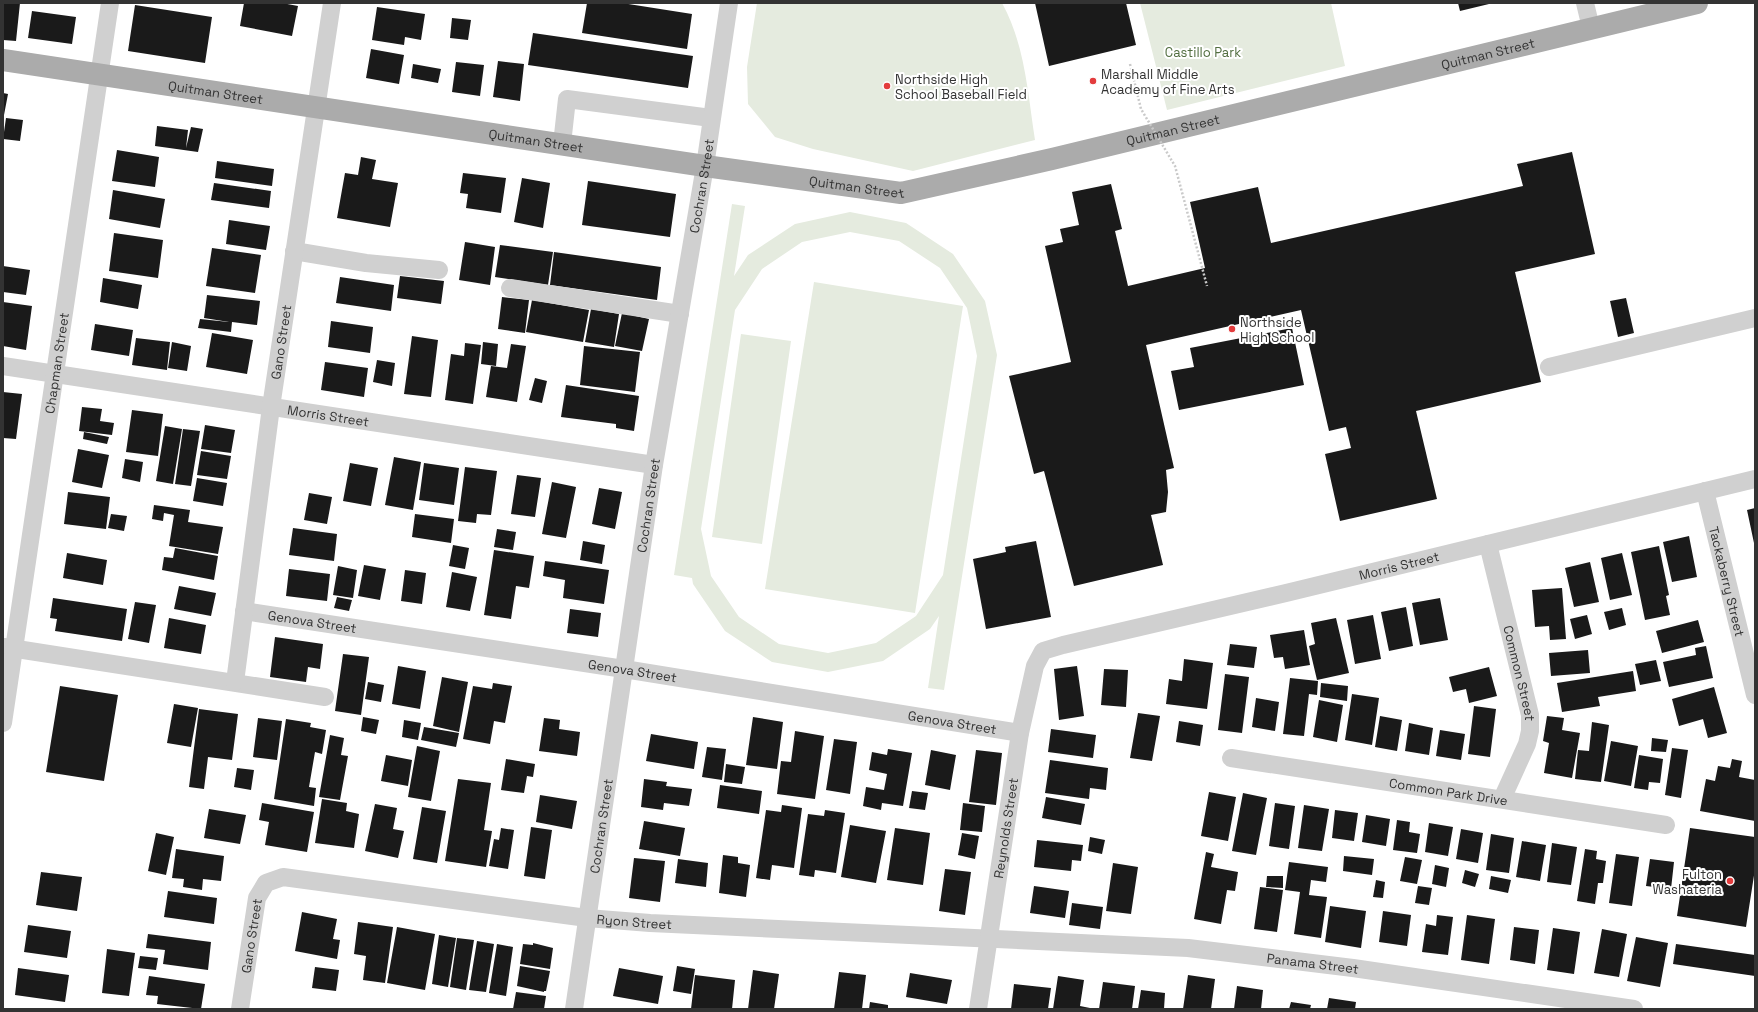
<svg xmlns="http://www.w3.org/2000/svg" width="1758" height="1012" font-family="'Space Grotesk',sans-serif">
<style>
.green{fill:#e5ebdf;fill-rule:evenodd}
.building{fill:#1a1a1a}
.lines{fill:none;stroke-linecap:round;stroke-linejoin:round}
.minor{stroke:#d0d0d0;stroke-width:18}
.major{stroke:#ababab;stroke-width:22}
.path-bridge{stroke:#cacaca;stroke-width:2.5;stroke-dasharray:2 2;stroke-linecap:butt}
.poi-dot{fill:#e33c3d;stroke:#fff;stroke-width:1.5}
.labels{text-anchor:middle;stroke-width:4;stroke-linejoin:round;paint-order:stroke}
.park-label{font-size:13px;fill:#526e40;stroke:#fff}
.street-label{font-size:13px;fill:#333;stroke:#fff}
.poi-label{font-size:13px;fill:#333;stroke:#fff;text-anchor:start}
</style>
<rect width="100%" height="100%" fill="#fff"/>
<path class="green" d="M757,3H1002C1025,44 1028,95 1035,140L913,171L813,149L775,137L748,104L747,67Z
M1140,3H1331L1345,66L1167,110Z
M732,204L745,206L734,276L748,255L795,224L850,212L906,223L953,254L985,301L997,355L944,690L928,688L939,616L930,629L883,661L828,672L772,662L725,631L693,584L692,578L674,575ZM850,232L899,241L940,268L967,308L977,356L943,575L916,616L876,643L828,653L779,644L739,617L711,576L701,529L735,310L762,269L802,242Z
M814,282L963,306L915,613L765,589Z
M741,334L791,341L762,544L712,537Z"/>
<path class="building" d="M3,3H20L16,41L3,40Z
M244,3H282L298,6L292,36L240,26Z
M587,3H622L692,14L687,49L582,33Z
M1035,3H1126L1136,45L1049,66Z
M1458,3H1489V4L1460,11Z
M135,5L212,17L205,63L128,51Z
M377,7L425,14L421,40L405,37L404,45L372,40Z
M32,11L76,17L72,44L28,38Z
M452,18L471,20L468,40L450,38Z
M533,33L693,56L688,88L528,65Z
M371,49L404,55L399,84L366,78Z
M498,61L524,64L520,101L493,97Z
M456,62L484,65L480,96L452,92Z
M413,64L441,69L438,83L411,78Z
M3,93L8,94L4,115H3Z
M6,118L23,120L20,141L3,139Z
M157,126L188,130L186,148L191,127L203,129L198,152L155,146Z
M117,150L159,157L155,187L112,181Z
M1572,152L1595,254L1515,272L1541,382L1416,411L1437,499L1340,521L1325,454L1351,448L1346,427L1329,431L1301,310L1146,345L1174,468L1166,470L1168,492L1166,512L1151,515L1163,565L1074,586L1044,471L1034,474L1009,376L1071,362L1045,246L1063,242L1060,229L1079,225L1072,192L1111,184L1122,229L1115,231L1128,286L1205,268L1190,202L1258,187L1271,243L1523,186L1517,164Z
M361,157L376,160L372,179L398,183L390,227L337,218L345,173L358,175Z
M217,161L274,169L272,186L215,178Z
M463,173L506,178L501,213L466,208L468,194L460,193Z
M522,178L550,183L543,228L514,222Z
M588,181L676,194L670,237L582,225Z
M214,183L271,191L269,208L211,200Z
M113,190L165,199L160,228L109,219Z
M229,220L270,226L266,250L226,244Z
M114,233L163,240L158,278L109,271Z
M465,242L495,247L490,285L459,280Z
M500,245L553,252L548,285L495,277Z
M212,248L261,255L255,293L206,286Z
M554,252L661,267L657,300L550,285Z
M3,266L30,270L26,295L3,292Z
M400,276L444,281L441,304L397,298Z
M340,277L394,285L391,311L336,303Z
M103,278L142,285L138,309L100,302Z
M207,295L260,301L257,325L232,322L231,332L198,328L200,319L229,322L204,318Z
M502,297L529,300L525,333L498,329Z
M1626,298L1634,333L1618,337L1610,301Z
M532,300L589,310L583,342L526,332Z
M3,302L32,306L26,350L3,346Z
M591,309L619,314L614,347L585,342Z
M622,313L649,319L642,351L615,346Z
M331,321L373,327L370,353L328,347Z
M95,324L133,330L129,356L91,350Z
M1292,328L1304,385L1179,410L1171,371L1194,367L1190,348Z
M212,333L253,340L247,374L206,367Z
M412,336L438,340L431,397L404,394Z
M136,338L170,342L167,370L132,365Z
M172,342L191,346L187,371L168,368Z
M483,342L498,344L496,366L481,364Z
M465,343L481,345L473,404L445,400L451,354L464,356Z
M511,344L526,346L517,402L486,397L491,366L507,368Z
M584,346L640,352L635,392L580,385Z
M377,360L395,363L392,386L373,382Z
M325,362L368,368L364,397L321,390Z
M535,378L547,381L542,403L529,400Z
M566,385L639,396L634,431L616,428V424L561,417Z
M3,392L22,394L16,439L3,438Z
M82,407L102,409L100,421L114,423L112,435L79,431Z
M132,410L163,414L158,456L126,452Z
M205,425L235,430L231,453L201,449Z
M165,426L182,429L173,484L156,481Z
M183,429L200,431L191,486L175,484Z
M84,432L109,437L107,444L83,439Z
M78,449L109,455L102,488L72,482Z
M201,451L231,456L227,479L197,475Z
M394,457L421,462L413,510L385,505Z
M125,459L143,462L140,482L122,478Z
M350,463L378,468L371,506L343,501Z
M424,463L459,468L454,505L419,500Z
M465,467L497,471L491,515L477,514L476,523L458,521Z
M517,475L541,478L535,517L511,514Z
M197,478L227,483L223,506L193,501Z
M552,482L576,487L566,538L542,534Z
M599,488L622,492L615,529L592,524Z
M68,492L110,497L106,529L64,524Z
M309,493L332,497L327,524L304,520Z
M154,505L190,510L188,522L223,527L218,554L169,546L174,515L164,513L163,521L152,519Z
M1755,508V542L1754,543L1747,510Z
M111,514L127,516L124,531L108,528Z
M415,514L454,519L451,543L412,537Z
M293,528L337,534L334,561L289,555Z
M497,529L516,532L513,550L494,547Z
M1689,536L1697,577L1672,582L1663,542Z
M583,541L605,545L602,564L580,560Z
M1036,541L1051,617L986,629L973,559L1006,552L1005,547Z
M453,545L469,548L465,569L449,566Z
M1659,546L1669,595L1666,596L1670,615L1645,620L1631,552Z
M175,548L218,556L214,580L162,570L164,557L173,558Z
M494,550L534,556L529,588L516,586L511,619L484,615Z
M67,553L107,560L103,585L63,578Z
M1622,553L1632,595L1610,600L1601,558Z
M545,561L609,570L604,604L563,598L565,580L543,576Z
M1590,562L1599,602L1574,607L1565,568Z
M364,565L386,569L380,600L358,596Z
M338,566L357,570L353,598L333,595Z
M289,569L330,574L327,601L286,596Z
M405,570L426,573L422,604L401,601Z
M452,572L477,577L470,611L446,607Z
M179,586L216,593L211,616L174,609Z
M1562,588L1566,639L1550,640L1549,626L1535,627L1532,590Z
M337,597L352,600L349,611L334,608Z
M53,598L127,609L122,641L55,631L57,619L50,618Z
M1440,598L1448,640L1420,645L1412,603Z
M135,602L156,605L149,643L128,639Z
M1406,607L1413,646L1389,651L1381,612Z
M1622,608L1626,625L1609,630L1604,612Z
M570,609L601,613L598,637L567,633Z
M1373,615L1381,659L1355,664L1347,620Z
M1587,615L1592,634L1575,639L1570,619Z
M169,618L206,625L201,654L164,648Z
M1336,618L1349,673L1317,680L1309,646L1315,644L1311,623Z
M1698,620L1704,642L1662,653L1656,631Z
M1304,630L1310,665L1285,669L1283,657L1274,658L1270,635Z
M275,637L323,644L320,669L308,667L306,682L270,677Z
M1230,644L1257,647L1254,668L1227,665Z
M1706,646L1713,678L1669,687L1663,662L1696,655L1695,648Z
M1588,650L1590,673L1551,676L1549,653Z
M343,654L369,657L361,715L335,711Z
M1184,659L1213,663L1207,709L1166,704L1169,679L1182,681Z
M1656,660L1661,681L1640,685L1635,664Z
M398,666L426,671L420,709L392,704Z
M1077,666L1084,716L1059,720L1054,669Z
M1489,667L1497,696L1469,703L1466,689L1453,692L1449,677Z
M1104,669L1128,670L1126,707L1101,705Z
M1633,671L1636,691L1598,697L1600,706L1562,712L1557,683Z
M1225,674L1249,677L1242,733L1218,730Z
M442,677L468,682L459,732L433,726Z
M1290,678L1318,681L1317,695L1309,694L1304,736L1283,734Z
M368,682L384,685L381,702L365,699Z
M493,683L512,686L505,723L494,721L490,744L463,739L473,686L492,689Z
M1321,683L1348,686L1347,701L1320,697Z
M60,686L118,695L104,781L46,772Z
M1714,687L1727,733L1708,738L1703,719L1679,726L1672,699Z
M1352,694L1379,698L1372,745L1345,740Z
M1256,698L1279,702L1275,731L1252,727Z
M1319,700L1343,705L1337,742L1313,737Z
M174,704L198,708L191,747L167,743Z
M1474,706L1496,709L1490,757L1468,754Z
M199,709L238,714L232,760L208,757L204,789L189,787Z
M1138,713L1160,716L1152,761L1130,758Z
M1380,716L1402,720L1397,751L1375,747Z
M1547,716L1564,718L1562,730L1580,733L1572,778L1544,773L1549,743L1543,741Z
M363,717L379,720L376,734L361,731Z
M753,717L783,722L777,769L746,765Z
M258,718L282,721L277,760L253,757Z
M544,718L560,720L559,729L580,732L577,756L539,751Z
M286,719L311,723L310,727L326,730L322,754L315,752L309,787L316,788L314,806L274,799Z
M404,720L421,723L418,740L402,737Z
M1179,721L1203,725L1200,746L1176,742Z
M1592,722L1609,725L1601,782L1575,779L1578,750L1589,751Z
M1409,723L1433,728L1429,755L1405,751Z
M424,727L459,733L456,747L421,740Z
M1051,729L1096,735L1093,758L1048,752Z
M1440,730L1465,734L1461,760L1436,756Z
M795,731L824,736L815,799L777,794L781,761L791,762Z
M651,734L698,742L694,769L646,761Z
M330,735L344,738L341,755L348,756L340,800L319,797Z
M1652,738L1668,740L1666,752L1651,751Z
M834,739L857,742L850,794L826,790Z
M1611,741L1638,746L1631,786L1604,781Z
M417,746L440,751L431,801L408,797Z
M707,747L726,749L722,780L702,777Z
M1672,748L1688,750L1681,798L1665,795Z
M888,749L912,753L903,806L882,803L881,810L863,806L866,787L884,790L887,774L869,770L872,752L887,755Z
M931,750L956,755L950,790L925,785Z
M976,750L1002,753L996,805L969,802Z
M386,755L412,760L408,786L381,781Z
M1639,755L1663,759L1660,783L1649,782L1648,790L1634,788Z
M506,759L535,764L533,777L527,776L524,793L501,790Z
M1732,759L1742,761L1739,777L1755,780V821L1700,811L1706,779L1715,781L1718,766L1730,768Z
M1050,760L1108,768L1106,790L1090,788L1089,799L1045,793Z
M726,764L745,767L742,784L724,782Z
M237,768L254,770L251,790L234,787Z
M458,779L491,783L484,830L492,831L486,867L445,861Z
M644,779L667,782L666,786L692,789L689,806L664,803L663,810L641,807Z
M720,785L762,791L759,814L717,808Z
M912,791L928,793L925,810L909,808Z
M1209,792L1236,797L1228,841L1201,836Z
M1243,793L1267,798L1256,855L1232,851Z
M540,795L577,801L572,829L536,822Z
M1046,797L1085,804L1081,825L1042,818Z
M322,799L347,803L346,811L359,814L354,848L315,843Z
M262,803L314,812L307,852L265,845L269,822L259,820Z
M963,803L985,806L982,832L960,830Z
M1275,803L1295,806L1289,849L1269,846Z
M375,804L397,808L393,829L404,831L398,858L365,851Z
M782,805L802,808L794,868L772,865L770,880L756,878L766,810L781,812Z
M1304,805L1329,809L1322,851L1298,848Z
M422,807L446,811L437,863L413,859Z
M209,809L246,815L240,844L204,838Z
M825,810L845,813L836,873L815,870L814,877L799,875L808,814L824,816Z
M1335,810L1358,813L1354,841L1332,838Z
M1366,815L1390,819L1386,846L1362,842Z
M1397,820L1410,822L1409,832L1420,834L1417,853L1393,850Z
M644,821L685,828L680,856L639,849Z
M1429,823L1453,827L1448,856L1425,852Z
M850,825L886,831L876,883L841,877Z
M531,827L552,830L545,879L524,876Z
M501,828L514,830L508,869L489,866L494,839L499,840Z
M895,828L930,833L923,885L887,880Z
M1690,828L1755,837V869L1746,927L1677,916Z
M1461,829L1483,833L1478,863L1456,859Z
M156,833L174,837L166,875L148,871Z
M962,833L979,836L975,859L958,855Z
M1491,834L1514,838L1509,873L1486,870Z
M1090,837L1105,840L1102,854L1088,851Z
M1037,840L1083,845L1081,861L1072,860L1071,871L1034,867Z
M1522,841L1546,845L1540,881L1516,877Z
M1552,843L1577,847L1571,885L1547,882Z
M176,849L224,856L221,881L203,879L202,890L183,887L184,879L172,878Z
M1585,849L1597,851L1596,859L1606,861L1603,883H1598L1595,904L1577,901Z
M1206,852L1214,854L1211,867L1238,872L1235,891L1227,890L1221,924L1194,919Z
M1616,854L1639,857L1632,906L1609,903Z
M723,855L738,857V863L750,865L746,897L719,893Z
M1344,856L1374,859L1372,875L1343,871Z
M1405,857L1422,860L1417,884L1400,881Z
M634,858L665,861L660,902L629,898Z
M678,859L708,863L706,887L675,883Z
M1650,859L1674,862L1671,889L1646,886Z
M1289,862L1328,867L1326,882L1311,880L1309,895L1327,897L1321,938L1294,934L1300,892L1285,890Z
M1113,863L1138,867L1131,914L1106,911Z
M1435,865L1449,868L1446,887L1432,884Z
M945,869L971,872L965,915L939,911Z
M1465,870L1479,874L1475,887L1462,883Z
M41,872L82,877L77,911L36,905Z
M1267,876H1283V888L1266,887Z
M1491,876L1511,880L1508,893L1489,889Z
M1376,880L1385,882L1383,898L1373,897Z
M1034,886L1069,891L1065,918L1030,913Z
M1418,886L1432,888L1429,905L1415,903Z
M1260,887L1283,890L1277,932L1254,929Z
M168,891L217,898L214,924L164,917Z
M1072,903L1103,907L1100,929L1069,925Z
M1330,906L1366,911L1361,948L1325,942Z
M1383,911L1411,915L1407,946L1379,942Z
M302,912L337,919L333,939L340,940L337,959L295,951Z
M1437,915L1453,917L1448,955L1422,952L1426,924L1436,926Z
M1467,915L1495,919L1489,964L1461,960Z
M358,922L393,927L385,983L363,980L366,956L354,954Z
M28,925L71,931L67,958L24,952Z
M397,927L435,934L425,990L387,983Z
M1514,927L1539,930L1535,964L1510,960Z
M1553,928L1580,932L1574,974L1547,970Z
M1602,929L1627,934L1619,977L1594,973Z
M148,934L211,942L208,970L163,964L165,950L146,948Z
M439,935L456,938L448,987L432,984Z
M1636,937L1668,943L1660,987L1627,981Z
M457,938L474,940L466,990L450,987Z
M477,941L494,944L486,992L469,990Z
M533,943L553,948L550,969L520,964L523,944L533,945Z
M497,944L513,947L506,996L489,993Z
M1676,944L1755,955V976L1673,964Z
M107,949L135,953L129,996L102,993Z
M140,956L158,958L156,970L138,968Z
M520,966L550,971L546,991H544V992L517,986Z
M677,966L695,969L691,994L673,991Z
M315,967L339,970L336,991L312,988Z
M18,968L69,975L65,1002L15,995Z
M619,968L663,976L658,1004L613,996Z
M753,970L779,974L774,1009H748Z
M839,972L866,975L862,1009H834Z
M910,973L952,980L947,1004L906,997Z
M695,975L735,980L732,1009H691Z
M1188,975L1215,979L1211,1009H1183Z
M149,976L205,984L201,1009L157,1004L158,996L146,995Z
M1058,976L1084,980L1080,1006L1095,1009H1053Z
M1103,982L1135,986L1132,1009H1099Z
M1014,984L1051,988L1048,1009H1011Z
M1237,986L1263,990L1261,1009H1234Z
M1141,990L1165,993L1164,1009H1138Z
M516,992L546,996L544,1009H513Z
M1329,998L1356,1002L1355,1009H1327Z
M870,1002L888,1005V1009H869Z
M1291,1002L1311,1005L1310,1009H1289Z"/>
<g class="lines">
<g class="minor">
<path d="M1585,3L1591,28"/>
<path d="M562,144L567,99L711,118"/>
<path d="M294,251L366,263L439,270"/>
<path d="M510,288L680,314"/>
<path id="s1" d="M3,366L654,465"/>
<path d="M1549,367L1755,318"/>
<path id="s2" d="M1705,491L1755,695"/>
<path id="s3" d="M1488,544L1530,715V731L1527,744L1502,799"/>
<path id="s4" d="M244,611L624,669L1020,733"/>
<path d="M4,647L325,697"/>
<path id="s5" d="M235,682L271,407L332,3"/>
<path id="s6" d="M3,723L110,3"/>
<path id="s7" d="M1231,758L1666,825"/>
<path id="s8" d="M240,1009L257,898L266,883L283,877L587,918L650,923L1188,948L1353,968L1634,1009"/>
<path id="s9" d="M574,1009L654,465L705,166L729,3"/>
<path id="s10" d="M978,1009L1020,733L1035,666L1043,651L1063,645L1286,593L1755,479"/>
</g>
<path class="major" id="s11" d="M3,60L705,166L901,193L1052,159L1697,3"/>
<path class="path-bridge" d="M1130,64L1141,109L1175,166L1207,286"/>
</g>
<g class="poi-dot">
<circle cx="1093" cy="81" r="4"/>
<circle cx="887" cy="86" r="4"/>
<circle cx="1232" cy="329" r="4"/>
<circle cx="1730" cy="881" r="4"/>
</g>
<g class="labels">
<g class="park-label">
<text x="1203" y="57">Castillo Park</text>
</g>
<g class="street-label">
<text dy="5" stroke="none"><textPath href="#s11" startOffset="1511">Quitman Street</textPath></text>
<text dy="5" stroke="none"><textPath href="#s11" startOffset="215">Quitman Street</textPath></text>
<text dy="5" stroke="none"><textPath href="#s11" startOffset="1187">Quitman Street</textPath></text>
<text dy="5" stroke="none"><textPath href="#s11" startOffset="539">Quitman Street</textPath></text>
<text dy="5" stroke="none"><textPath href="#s9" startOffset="833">Cochran Street</textPath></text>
<text dy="5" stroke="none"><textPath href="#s11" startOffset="863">Quitman Street</textPath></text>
<text dy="5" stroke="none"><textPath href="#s5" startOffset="343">Gano Street</textPath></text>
<text dy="5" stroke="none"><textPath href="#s6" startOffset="364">Chapman Street</textPath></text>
<text dy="5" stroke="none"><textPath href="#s1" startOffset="329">Morris Street</textPath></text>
<text dy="5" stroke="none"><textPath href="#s9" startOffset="509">Cochran Street</textPath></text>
<text dy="5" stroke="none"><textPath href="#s10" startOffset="731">Morris Street</textPath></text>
<text dy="5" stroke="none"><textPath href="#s2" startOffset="93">Tackaberry Street</textPath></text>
<text dy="5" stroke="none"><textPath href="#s4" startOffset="69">Genova Street</textPath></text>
<text dy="5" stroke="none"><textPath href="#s4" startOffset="393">Genova Street</textPath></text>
<text dy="5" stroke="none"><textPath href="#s3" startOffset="133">Common Street</textPath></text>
<text dy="5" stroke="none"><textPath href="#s4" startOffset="717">Genova Street</textPath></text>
<text dy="5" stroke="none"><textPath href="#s7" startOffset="220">Common Park Drive</textPath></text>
<text dy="5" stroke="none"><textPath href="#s9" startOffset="185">Cochran Street</textPath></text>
<text dy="5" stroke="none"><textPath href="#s10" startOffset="183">Reynolds Street</textPath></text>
<text dy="5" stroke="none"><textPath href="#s8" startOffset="502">Ryon Street</textPath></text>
<text dy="5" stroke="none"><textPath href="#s8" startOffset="74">Gano Street</textPath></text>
<text dy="5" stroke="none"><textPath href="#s8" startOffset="1182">Panama Street</textPath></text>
</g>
<g class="poi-label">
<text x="1101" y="79">Marshall Middle<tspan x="1101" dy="15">Academy of Fine Arts</tspan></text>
<text x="895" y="84">Northside High<tspan x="895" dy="15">School Baseball Field</tspan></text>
<text x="1240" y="327">Northside<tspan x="1240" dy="15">High School</tspan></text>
<text x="1722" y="879" text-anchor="end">Fulton<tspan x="1722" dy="15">Washateria</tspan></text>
</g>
</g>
<rect width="1758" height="1012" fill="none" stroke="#333333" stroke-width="8"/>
</svg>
